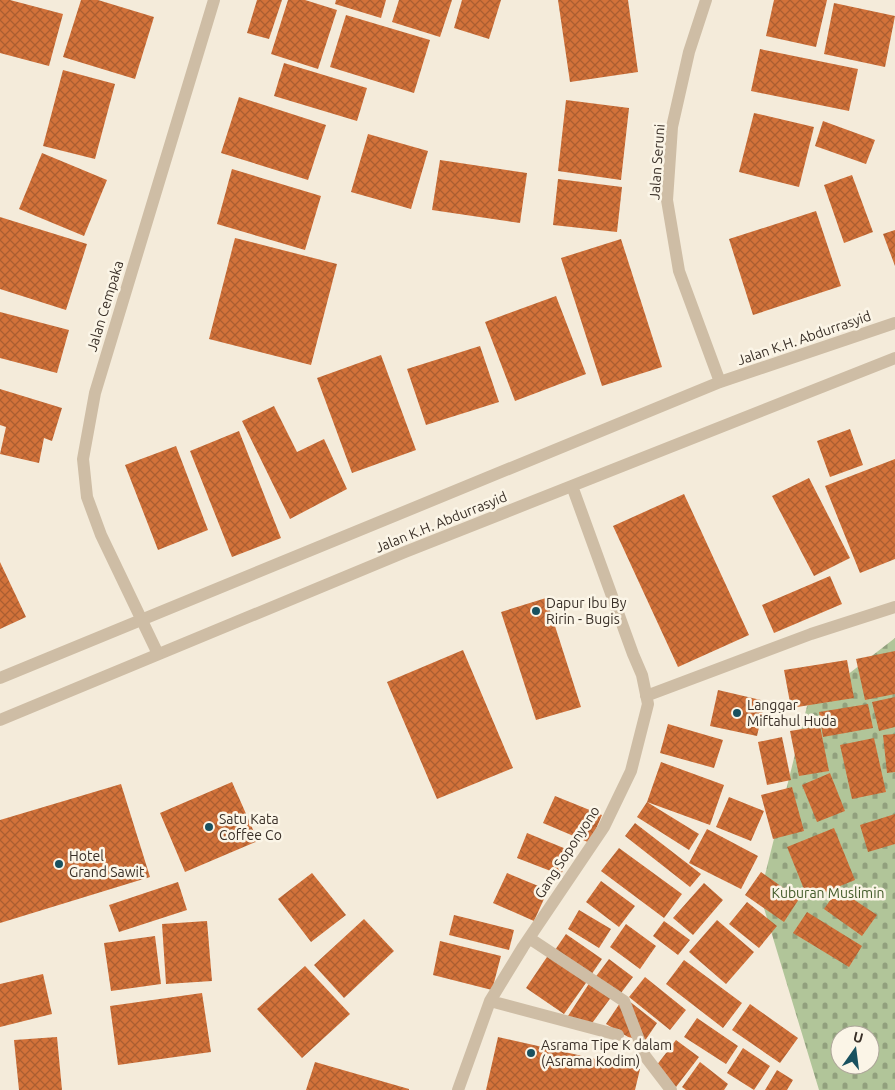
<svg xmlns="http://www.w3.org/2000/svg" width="895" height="1090" font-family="Ubuntu,sans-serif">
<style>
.cemetery{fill:url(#cemetery-stones);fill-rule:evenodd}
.building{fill:url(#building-cross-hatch)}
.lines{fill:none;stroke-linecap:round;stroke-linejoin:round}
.minor{stroke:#cebda5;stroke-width:12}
.poi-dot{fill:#18515f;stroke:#fbf5e7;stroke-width:2}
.labels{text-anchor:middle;stroke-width:5;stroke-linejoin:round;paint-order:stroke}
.street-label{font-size:14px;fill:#392f27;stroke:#fbf5e7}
.poi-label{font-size:14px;fill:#392f27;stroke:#fbf5e7;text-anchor:start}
.park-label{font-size:14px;fill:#415a28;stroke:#fbf5e7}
</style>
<defs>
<pattern id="cemetery-stones" width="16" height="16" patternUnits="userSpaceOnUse" patternTransform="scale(1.25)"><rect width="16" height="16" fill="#b1c599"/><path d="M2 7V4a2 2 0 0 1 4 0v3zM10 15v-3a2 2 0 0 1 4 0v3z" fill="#91a07d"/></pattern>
<pattern id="building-cross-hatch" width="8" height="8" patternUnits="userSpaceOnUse" patternTransform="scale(1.25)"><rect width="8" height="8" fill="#d2723a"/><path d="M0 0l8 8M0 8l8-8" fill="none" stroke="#ab5e31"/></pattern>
</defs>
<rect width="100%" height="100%" fill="#f4ebda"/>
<path class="cemetery" d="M895,638V1090H819L760,895L807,706ZM840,1035H870V1065H840Z"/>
<path class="building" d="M0,0H10L63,14L49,66L0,53Z
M81,0H98L154,17L135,79L63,57Z
M257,0H282L269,39L247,33Z
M288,0H305L337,10L318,69L271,54Z
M336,0H386L381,18L335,4Z
M399,0H452L440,37L392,22Z
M462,0H501L489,39L454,28Z
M558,0H628L638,72L570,82Z
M774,0H827L816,47L766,36Z
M834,3L895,16L885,67L824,54Z
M346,15L430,40L414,93L330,67Z
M760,49L858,69L849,111L751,91Z
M284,63L367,88L357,121L274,96Z
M63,70L115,84L95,159L43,146Z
M239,97L326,125L308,180L221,153Z
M566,100L629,108L621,180L558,171Z
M754,113L814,127L799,187L739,172Z
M823,121L875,140L866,164L815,146Z
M368,134L428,151L411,209L351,192Z
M42,153L107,180L84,236L19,209Z
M440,160L527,173L520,223L432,210Z
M232,169L321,196L305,250L217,224Z
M852,175L873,232L844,243L824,185Z
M558,179L622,187L617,232L553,225Z
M816,211L841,286L753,315L729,239Z
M0,217L87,244L66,310L0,289Z
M895,230V266L883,234Z
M235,238L337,264L311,365L209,339Z
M621,239L662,367L602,386L561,258Z
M556,296L586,374L515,401L485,322Z
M0,312L69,330L57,373L0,358Z
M480,346L499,402L426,425L407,369Z
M381,355L416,450L352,473L317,378Z
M0,389L62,408L52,441L44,438L39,463L0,454L6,427L0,425Z
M274,406L297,452L324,439L347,489L290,519L242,421Z
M850,429L863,465L830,477L817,441Z
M239,431L281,538L232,557L190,451Z
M176,446L208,530L158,550L125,465Z
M895,459V559L860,573L825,486Z
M809,478L850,558L814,576L772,496Z
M684,494L749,635L678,667L613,526Z
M0,562L26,617L0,629Z
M830,576L842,604L774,633L762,605Z
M546,598L581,707L536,720L501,612Z
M463,650L513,768L437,799L387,682Z
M895,651V694L865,700L856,659Z
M847,660L854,698L791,708L784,670Z
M718,690L765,701L757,736L710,726Z
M895,697V727L879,731L872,702Z
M868,704L873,728L823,737L819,712Z
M668,724L723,740L714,768L660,753Z
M820,726L829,771L799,776L790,731Z
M895,734V772L887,773L883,735Z
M782,737L791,780L767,785L758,742Z
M874,738L886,792L852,799L840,745Z
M661,762L724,785L710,825L647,802Z
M830,773L845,811L817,822L802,785Z
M232,782L258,841L185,872L160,813Z
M121,784L150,877L0,923V820Z
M792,787L804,831L773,839L761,795Z
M555,796L602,815L590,843L543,823Z
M729,797L764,811L751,841L716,827Z
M647,802L699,834L689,850L637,817Z
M895,814V844L868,852L860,825Z
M635,823L701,874L690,887L625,836Z
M834,828L855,880L808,899L787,847Z
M707,829L758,856L741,889L689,863Z
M527,833L571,851L561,875L517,858Z
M619,848L682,894L664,918L601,871Z
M761,872L799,899L784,922L745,895Z
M312,873L346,915L311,942L278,899Z
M507,873L548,890L534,921L493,903Z
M601,881L635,906L619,927L586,902Z
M178,882L187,910L119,932L109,905Z
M704,883L723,900L693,935L673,918Z
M838,889L877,915L862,936L824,909Z
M747,902L777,926L759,948L729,924Z
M579,910L611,929L599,948L568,929Z
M807,912L862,946L849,967L793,933Z
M454,915L514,930L509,950L449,935Z
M364,919L394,951L344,998L314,965Z
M717,920L754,952L726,984L689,952Z
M207,921L212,981L166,984L162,924Z
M664,921L690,940L678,955L653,936Z
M626,924L656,946L640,969L610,947Z
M566,934L602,959L591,975L555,950Z
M155,936L161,984L111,991L104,943Z
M440,941L501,956L492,990L433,975Z
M549,954L588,980L564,1014L526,988Z
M609,959L633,977L618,997L594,979Z
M684,960L742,1003L723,1028L666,984Z
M305,966L350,1014L302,1058L257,1009Z
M43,974L52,1014L0,1027V984Z
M645,977L686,1010L670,1030L629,997Z
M590,982L612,996L590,1026L566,1019Z
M202,993L211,1052L118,1065L110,1006Z
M624,997L657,1023L642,1045L606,1024Z
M750,1004L798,1038L780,1063L732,1030Z
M697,1018L738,1046L726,1064L684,1037Z
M57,1037L62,1090H19L14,1040Z
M498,1037L640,1069L635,1090H486Z
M676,1040L699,1057L676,1087L653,1070Z
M743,1048L770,1066L754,1090L727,1073Z
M315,1062L409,1089V1090H306Z
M700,1062L728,1084L724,1090H686L682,1087Z
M777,1070L793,1080L787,1090H765Z"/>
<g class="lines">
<path class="minor" d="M706,0L689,52L672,127L667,200L679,271L720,382
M158,654L101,535L87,497L83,459L95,393L214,0
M0,678L720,382L895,323
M646,696L811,634L895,607
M0,720L405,552L895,358
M529,938L624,1001L645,1056L671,1090
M490,1001L618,1035
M458,1090L490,1001L523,947L604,827L631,771L648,704L642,675L633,654L572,486"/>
</g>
<g class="poi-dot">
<circle cx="536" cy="611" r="5"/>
<circle cx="737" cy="713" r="5"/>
<circle cx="209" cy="827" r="5"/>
<circle cx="59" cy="864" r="5"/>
<circle cx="531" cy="1053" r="5"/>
</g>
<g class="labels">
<g class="street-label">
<text transform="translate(657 162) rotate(-86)" y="5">Jalan Seruni</text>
<text transform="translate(105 306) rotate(-73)" y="5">Jalan Cempaka</text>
<text transform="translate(804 338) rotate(-19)" y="5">Jalan K.H. Abdurrasyid</text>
<text transform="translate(441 522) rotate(-22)" y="5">Jalan K.H. Abdurrasyid</text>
<text transform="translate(567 852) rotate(-57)" y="5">Gang Soponyono</text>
</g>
<g class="poi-label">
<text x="546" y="608">Dapur Ibu By<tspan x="546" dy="16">Ririn - Bugis</tspan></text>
<text x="747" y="710">Langgar<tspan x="747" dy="16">Miftahul Huda</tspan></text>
<text x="219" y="824">Satu Kata<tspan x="219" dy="16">Coffee Co</tspan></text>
<text x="69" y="861">Hotel<tspan x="69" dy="16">Grand Sawit</tspan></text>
<text x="541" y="1050">Asrama Tipe K dalam<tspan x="541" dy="16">(Asrama Kodim)</tspan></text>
</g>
<g class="park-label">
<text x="828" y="898">Kuburan Muslimin</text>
</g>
</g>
<g transform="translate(855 1050) rotate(14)"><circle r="24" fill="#fbf5e7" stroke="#ada69a"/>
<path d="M0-4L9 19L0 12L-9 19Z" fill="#18515f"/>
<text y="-8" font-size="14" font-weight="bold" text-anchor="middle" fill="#392f27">U</text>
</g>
</svg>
